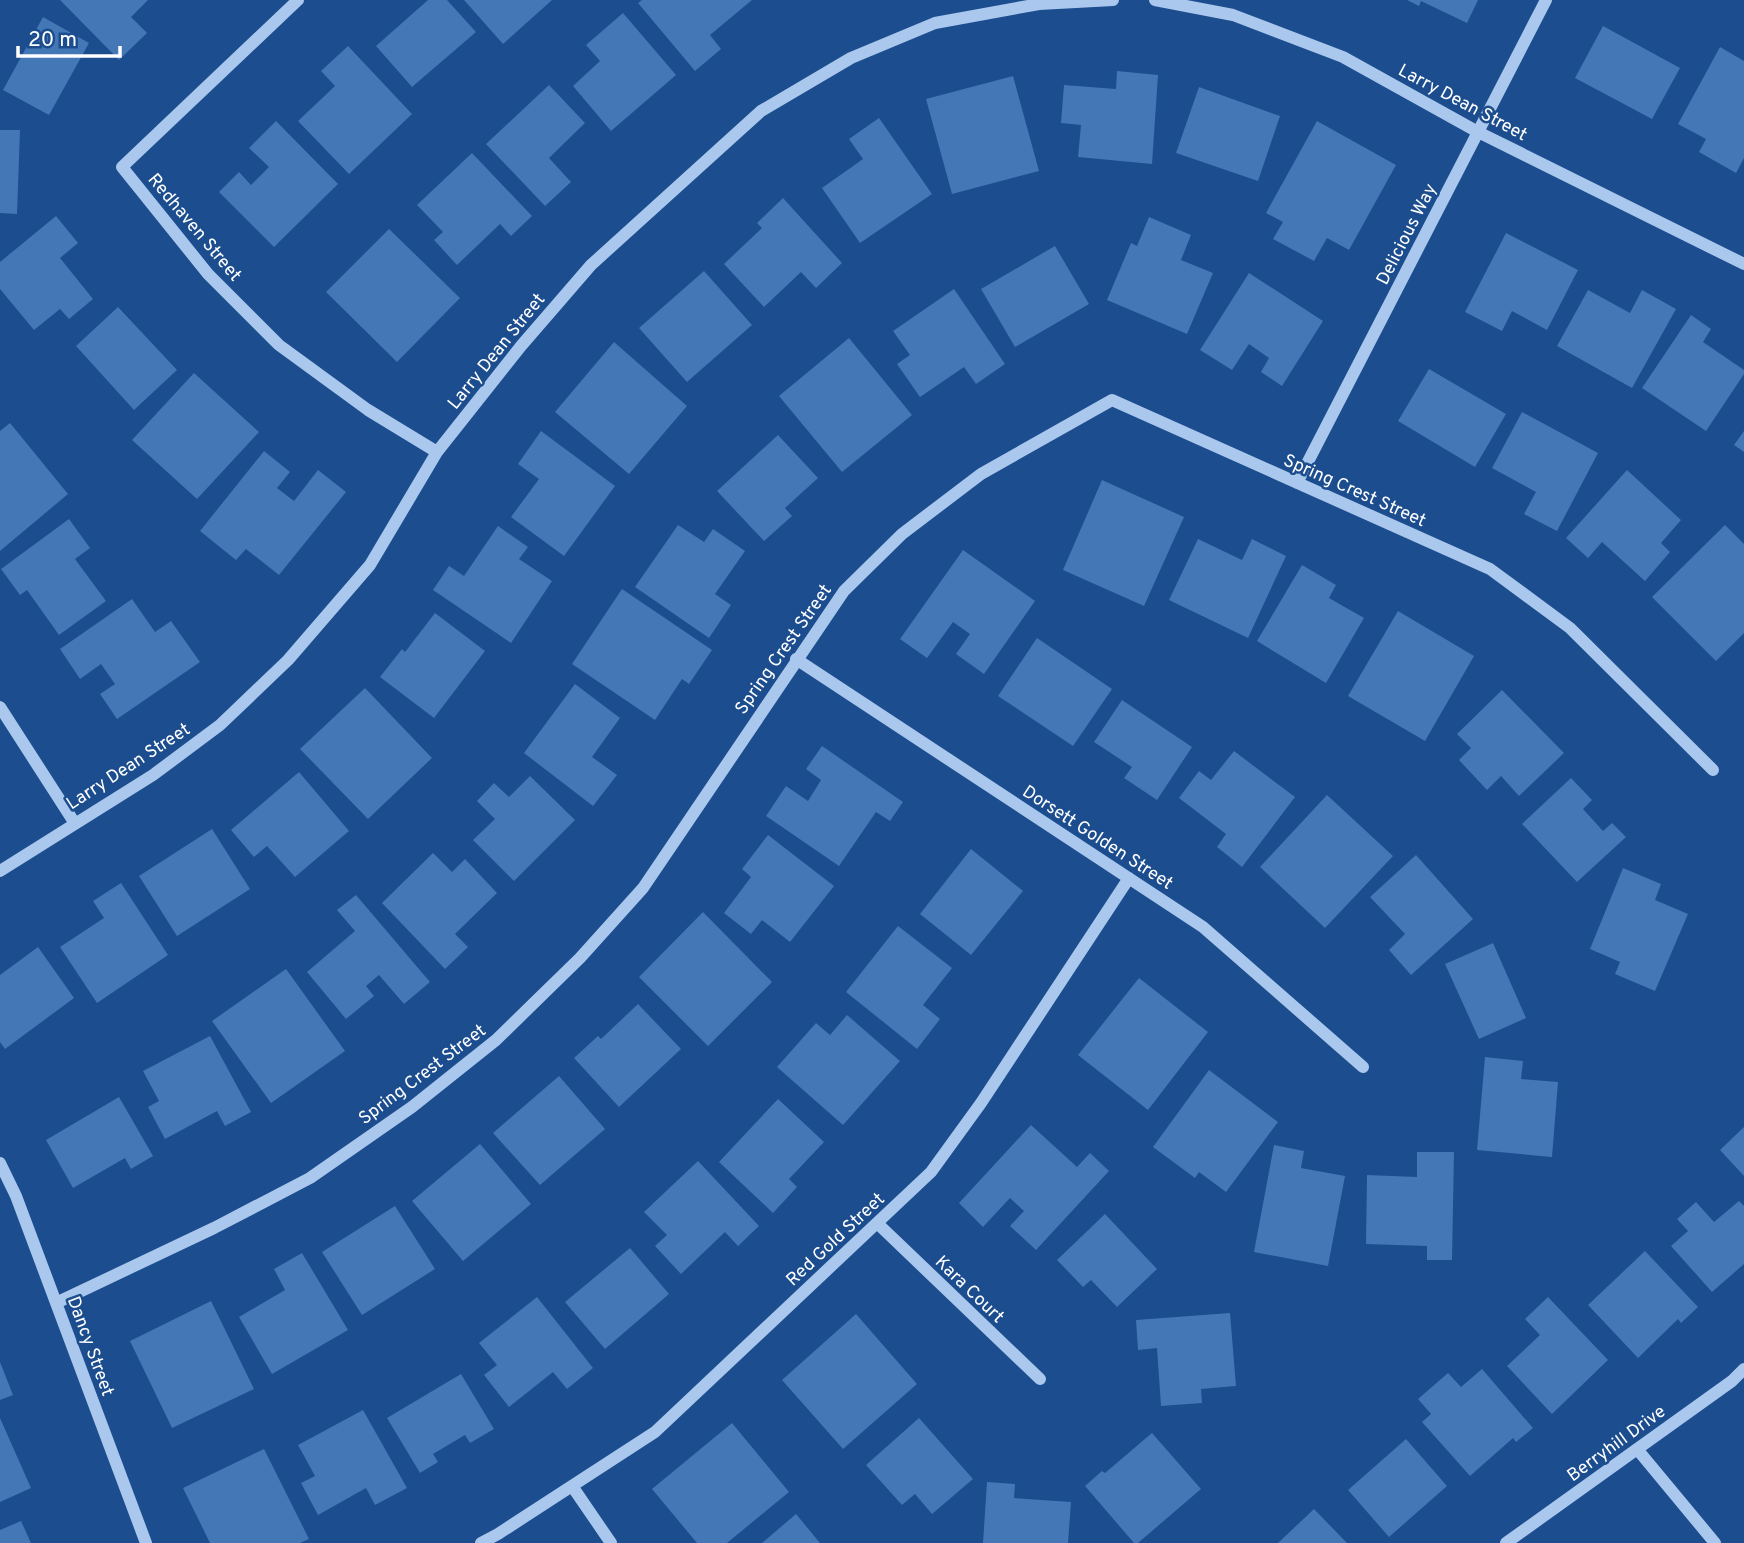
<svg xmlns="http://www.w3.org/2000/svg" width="1744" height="1543" font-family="Overpass,sans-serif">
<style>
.building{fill:#4477b6}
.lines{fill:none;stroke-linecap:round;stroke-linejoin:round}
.minor{stroke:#aac8ed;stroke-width:12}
.labels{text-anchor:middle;stroke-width:5;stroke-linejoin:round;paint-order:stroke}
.street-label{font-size:18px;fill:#fff;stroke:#1c4d8e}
</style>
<rect width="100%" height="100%" fill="#1c4d8e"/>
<path class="building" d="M60,0H148L131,17L147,33L119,60Z
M428,0H447L476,32L412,87L376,46Z
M464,0H552L503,44Z
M642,0H752L710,35L721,49L695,71L638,3Z
M1407,0H1478L1467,23L1421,1L1419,6Z
M623,13L676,75L611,131L573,86L600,61L586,45Z
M43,17L89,43L49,115L3,90Z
M1603,26L1680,68L1652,119L1575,78Z
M348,46L412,114L349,174L298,121L335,86L321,71Z
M1720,47L1744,61V158L1736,173L1699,152L1706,139L1678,124Z
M1117,71L1158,75L1152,164L1078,157L1081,125L1061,123L1064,85L1116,89Z
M1013,76L1039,171L952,194L926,99Z
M549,85L585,123L549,158L571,182L545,206L486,144Z
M1199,87L1280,116L1258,181L1176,153Z
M879,118L932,194L860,243L822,188L863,159L849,139Z
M276,121L338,184L274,247L219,192L239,172L251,185L269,167L249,148Z
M1317,121L1396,165L1349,250L1327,238L1314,261L1273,239L1283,222L1266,213Z
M0,130H20L17,214L0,213Z
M472,153L532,216L511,236L500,224L457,265L434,240L443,232L417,205Z
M783,198L842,263L816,288L801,272L764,307L724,264L762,228L757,223Z
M56,216L78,243L60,258L93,299L69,319L60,309L34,330L0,289V262Z
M1149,217L1191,235L1181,260L1213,273L1187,334L1107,300L1131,243L1137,246Z
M389,229L460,298L397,362L326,292Z
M1506,233L1578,270L1547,330L1512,311L1502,331L1465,312Z
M1055,246L1089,304L1015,347L981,289Z
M704,271L752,325L687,382L639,328Z
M1249,273L1323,321L1282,386L1261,372L1269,358L1249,344L1232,370L1200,350Z
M954,289L1005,364L976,384L964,367L920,397L897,364L910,355L893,331Z
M1588,290L1630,313L1642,290L1676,309L1632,388L1557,346Z
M118,307L177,370L134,410L76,346Z
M1691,315L1711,329L1703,342L1744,370V374L1706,431L1642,388Z
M849,338L912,415L842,472L779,396Z
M614,342L687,406L629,474L555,412Z
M1429,369L1506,414L1475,467L1398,421Z
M194,373L259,432L197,499L132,440Z
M1522,412L1598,453L1557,531L1524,514L1536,492L1492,468Z
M10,423L68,494L0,551V431Z
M541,431L615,486L564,556L511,517L539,479L518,464Z
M1744,431V452L1734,445Z
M778,435L818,478L785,508L792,516L764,541L717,491Z
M264,451L290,472L277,488L294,501L318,470L346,492L279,575L246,549L236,560L200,531Z
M1627,470L1681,520L1661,543L1670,552L1645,581L1602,542L1588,558L1566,538Z
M1102,480L1184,517L1144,606L1063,570Z
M69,519L90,548L75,559L106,601L59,635L27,590L20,595L1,569Z
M678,525L704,542L713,529L745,551L715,594L731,605L709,638L635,587Z
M1725,525L1744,544V633L1716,661L1652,597Z
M498,526L528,547L519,559L552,581L511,643L433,590L449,566L464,576Z
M1198,539L1242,560L1252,539L1286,556L1248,638L1169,600Z
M963,550L1035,601L984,674L956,654L970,634L953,622L927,658L900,639Z
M1302,565L1336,585L1329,598L1364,618L1326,683L1257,641Z
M622,589L712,650L689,684L682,679L655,720L572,664Z
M132,599L155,632L171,621L200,662L117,719L100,694L115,684L101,664L80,679L60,649Z
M1398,611L1474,656L1425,741L1348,696Z
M435,613L485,651L434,718L380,677L402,649L405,652Z
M1037,638L1112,689L1073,746L998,696Z
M575,684L620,718L592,757L617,775L593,806L524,753Z
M365,688L432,758L368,819L300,749Z
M1502,690L1564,753L1519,796L1501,776L1487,790L1459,760L1471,748L1457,734Z
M1122,700L1192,747L1157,800L1124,778L1132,767L1094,742Z
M822,746L903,802L890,821L876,812L839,866L766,816L786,786L808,801L821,780L806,769Z
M1234,751L1295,797L1242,867L1217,847L1226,834L1179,798L1199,771L1211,780Z
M299,772L349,831L295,877L267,846L254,857L231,830Z
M530,776L575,820L514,881L473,840L495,819L477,801L494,783L509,797Z
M1571,778L1592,800L1583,809L1603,831L1612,823L1626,837L1577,882L1522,824Z
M1327,795L1393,856L1325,928L1260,867Z
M212,829L250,889L177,936L139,876Z
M768,835L834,886L790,942L762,920L751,934L724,913L751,877L742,869Z
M971,849L1023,891L971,955L920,914Z
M433,853L452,872L465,859L497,893L455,934L468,947L445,969L382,903Z
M1416,855L1473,919L1411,975L1389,950L1405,934L1370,897Z
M1623,868L1661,884L1655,900L1688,914L1655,991L1615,974L1620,962L1590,949Z
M121,883L168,955L97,1003L60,947L104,918L93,901Z
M356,895L430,982L404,1004L379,975L366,986L374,996L346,1019L307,972L355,931L337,910Z
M703,912L772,982L708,1046L639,977Z
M898,926L952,968L923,1005L940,1019L917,1049L846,992Z
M1493,943L1526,1018L1479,1039L1445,964Z
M38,947L74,998L5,1049L0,1042V975Z
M286,969L345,1051L271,1103L212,1021Z
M1139,978L1208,1032L1148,1110L1078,1055Z
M638,1004L681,1049L619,1107L574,1058L598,1036L601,1039Z
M847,1015L900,1061L843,1125L777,1067L816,1023L830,1035Z
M210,1036L251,1112L225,1126L217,1111L165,1139L148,1107L159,1101L143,1071Z
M1485,1057L1523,1061L1521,1079L1558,1082L1552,1157L1477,1150Z
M1209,1070L1278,1122L1226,1192L1199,1172L1195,1178L1153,1147Z
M559,1076L605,1129L540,1185L493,1133Z
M119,1097L153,1156L131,1169L125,1158L73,1188L46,1140Z
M778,1099L824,1142L789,1179L797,1187L773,1213L719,1162Z
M1031,1125L1077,1167L1090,1153L1109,1171L1036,1250L1010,1226L1024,1211L1010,1198L983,1227L959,1203Z
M1744,1127V1176L1720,1150Z
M480,1144L531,1204L463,1261L412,1201Z
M1274,1145L1304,1151L1301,1168L1345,1176L1328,1266L1254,1252Z
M1417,1152H1454L1452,1260H1427V1246L1366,1244L1367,1175L1417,1177Z
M698,1161L759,1226L738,1246L725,1232L681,1274L655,1246L667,1235L644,1212Z
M1739,1201L1744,1206V1264L1712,1292L1671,1246L1688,1231L1677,1219L1696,1202L1714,1222Z
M395,1206L435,1269L362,1315L322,1252Z
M1105,1214L1157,1269L1117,1307L1091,1280L1083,1287L1057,1260Z
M630,1248L669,1294L605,1349L565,1302Z
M1645,1251L1698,1307L1681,1323L1678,1319L1638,1358L1588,1305Z
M302,1253L348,1330L272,1374L239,1317L285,1290L274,1269Z
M537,1297L593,1368L567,1389L553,1372L509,1407L484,1375L497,1365L479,1343Z
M1548,1297L1608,1360L1552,1414L1507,1366L1540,1335L1525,1319Z
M211,1301L254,1389L172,1428L130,1341Z
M1230,1313L1236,1386L1201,1389L1202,1403L1161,1406L1157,1348L1138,1350L1136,1320Z
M856,1314L917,1384L843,1449L782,1380Z
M0,1362L13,1395L0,1400Z
M1482,1369L1533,1428L1516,1442L1513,1438L1470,1476L1422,1422L1431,1414L1418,1399L1448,1373L1461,1387Z
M461,1374L494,1429L470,1443L465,1435L433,1454L438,1462L420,1473L387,1418Z
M363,1410L407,1488L375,1505L366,1488L318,1515L301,1483L315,1476L298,1445Z
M0,1418L31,1488L0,1502Z
M919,1418L973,1479L932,1514L915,1494L902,1505L866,1465Z
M732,1423L789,1492L727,1543H697L652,1489Z
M1152,1433L1201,1489L1138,1543H1134L1085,1486L1102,1471L1105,1473Z
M1406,1439L1447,1486L1389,1537L1348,1490Z
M264,1449L309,1539L300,1543H210L183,1488Z
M987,1482L1015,1484L1014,1498L1071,1502L1068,1543H983Z
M1314,1509L1347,1543H1278Z
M796,1514L820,1543H762Z
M21,1521L31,1543H0V1530Z"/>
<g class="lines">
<path class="minor" d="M298,0L122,167L208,274L279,345L368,410L437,452
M1155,0L1233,15L1343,57L1478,132L1744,264
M1297,483L1546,0
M796,659L1203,927L1363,1067
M0,707L74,822
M0,871L153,775L220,725L288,660L370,565L437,452L521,346L591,265L761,111L851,58L935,23L1039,4L1113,0
M0,1163L16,1196L146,1543
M877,1223L1040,1379
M56,1303L214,1228L310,1178L412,1107L496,1040L580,958L643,888L844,591L902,534L981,474L1112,400L1490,569L1570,628L1713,770
M1637,1449L1715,1543
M572,1486L611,1543
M481,1543L498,1534L655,1432L931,1172L981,1103L1129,878
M1506,1543L1732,1381L1744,1369"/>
</g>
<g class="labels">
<g class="street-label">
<text transform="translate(1463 102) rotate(28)" y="6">Larry Dean Street</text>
<text transform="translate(195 227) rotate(50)" y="6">Redhaven Street</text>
<text transform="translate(1406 234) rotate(-63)" y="6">Delicious Way</text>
<text transform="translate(496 351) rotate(-51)" y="6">Larry Dean Street</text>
<text transform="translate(1355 490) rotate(24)" y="6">Spring Crest Street</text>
<text transform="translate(783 649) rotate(-55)" y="6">Spring Crest Street</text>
<text transform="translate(128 766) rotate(-33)" y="6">Larry Dean Street</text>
<text transform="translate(1098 837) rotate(33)" y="6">Dorsett Golden Street</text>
<text transform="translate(422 1074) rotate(-37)" y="6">Spring Crest Street</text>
<text transform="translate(835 1239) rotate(-43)" y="6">Red Gold Street</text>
<text transform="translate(970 1289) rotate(44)" y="6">Kara Court</text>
<text transform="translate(91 1346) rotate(70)" y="6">Dancy Street</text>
<text transform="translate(1616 1443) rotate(-36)" y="6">Berryhill Drive</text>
</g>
</g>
<path d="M18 46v10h102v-10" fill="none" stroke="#ffffff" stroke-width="3.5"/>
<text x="28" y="46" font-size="21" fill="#ffffff" stroke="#1c4d8e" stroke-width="5" paint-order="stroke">20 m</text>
</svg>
